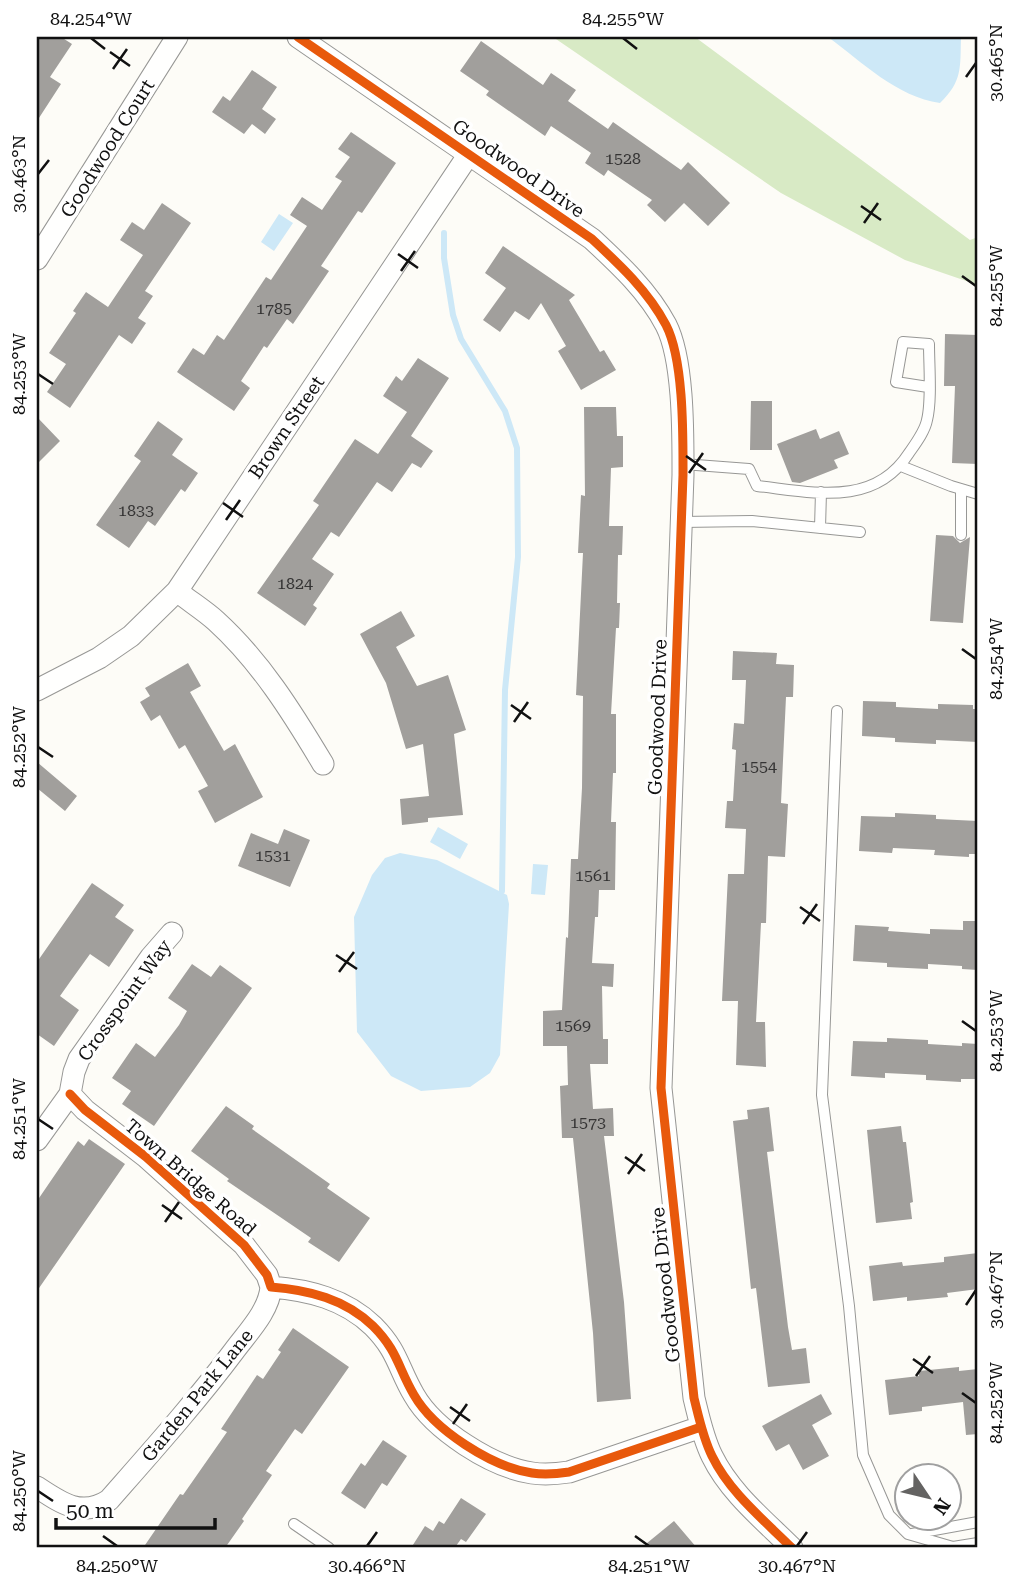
<svg xmlns="http://www.w3.org/2000/svg" width="1015" height="1585" font-family="'Roboto Serif',serif">
<style>
.forest{fill:#d8eac5}
.water{fill:#cde8f7}
.lines{fill:none;stroke-linecap:round;stroke-linejoin:round}
.stream{stroke:#cde8f7;stroke-width:6}
.building{fill:#a19f9c}
.service-casing{stroke:#979795;stroke-width:12}
.minor-casing{stroke:#979795;stroke-width:23}
.service{stroke:#fffffe;stroke-width:10}
.minor{stroke:#fffffe;stroke-width:21}
.cycleway-casing{stroke:#fff;stroke-width:13}
.cycleway{stroke:#e8590c;stroke-width:9}
.ticks{fill:none;stroke:#111;stroke-width:2.5}
.labels{text-anchor:middle;stroke-width:7;stroke-linejoin:round;paint-order:stroke}
.number-label{font-size:16px;fill:#353434}
.street-label{font-size:19px;fill:#111;stroke:#fff}
.neatline{fill:none;stroke:#111;stroke-width:2.5}
.ticks-label{font-size:18px;text-anchor:middle;fill:#111}
</style>
<rect width="100%" height="100%" fill="#fdfcf7"/>
<path class="forest" d="M553,37H695L970,240L978,237V285L905,260L781,193Z"/>
<path class="water" d="M828,37H961C960,67 963,81 940,103C897,97 862,62 828,37Z
M279,214L293,223L274,251L261,242Z
M438,827L468,844L460,859L430,842Z
M400,853L437,860L507,895L509,904L500,1055L490,1073L470,1087L421,1091L391,1076L357,1032L354,917L372,875L385,858Z
M533,864L548,865L545,895L531,894Z"/>
<g class="lines">
<path class="stream" d="M444,233V258L453,315L461,339L505,411L517,448L518,557L505,690L502,891"/>
</g>
<path class="building" d="M37,37H61L72,44L50,77L61,84L37,121Z
M481,41L543,85L551,73L576,90L568,101L608,129L613,122L681,170L688,162L730,203L708,226L684,203L665,222L647,205L652,200L608,170L604,176L585,163L591,153L551,126L545,136L486,95L489,91L460,71Z
M252,70L277,87L262,109L276,119L265,134L252,124L244,134L212,112L223,96L230,101Z
M351,132L396,163L362,213L358,211L321,266L329,271L293,324L287,319L267,348L264,346L241,381L250,388L234,411L177,372L193,348L204,355L217,335L224,340L266,277L271,280L307,226L290,215L302,197L322,210L342,181L335,177L350,157L338,149Z
M162,203L191,223L145,291L153,296L138,318L146,323L132,344L119,335L70,408L47,392L66,364L49,353L76,313L73,311L86,292L108,307L143,255L120,240L132,222L144,230Z
M503,246L575,295L569,300L600,352L604,350L616,370L581,390L558,351L566,346L541,303L529,320L515,311L500,332L483,320L506,288L485,273Z
M945,334L978,335V464L952,463L955,386H944Z
M418,358L449,378L411,436L433,451L421,468L412,463L392,492L377,482L339,537L331,532L312,559L334,574L313,605L317,608L305,626L257,593L319,505L313,501L355,439L378,454L407,412L383,396L396,376L402,381Z
M751,401H772V450H750Z
M584,407H616L617,436H623V467L611,468L609,526H623L622,555H618L617,603H620L619,628H616L611,714H616V773H613L611,822H616L615,890H599L598,917H595L592,963L614,964L613,987L602,986L603,1039H608V1064H590L593,1109L613,1108L614,1136H604L624,1302L631,1399L597,1402L593,1333L573,1138H562L560,1086L568,1085L567,1046H543V1011L562,1010L566,937L568,938L571,859H578L582,788L583,696L576,695L583,553H578L581,495L585,496Z
M37,417L60,441L37,464Z
M158,421L183,439L172,455L198,473L185,492L181,489L155,526L148,521L129,548L96,525L141,461L134,456Z
M816,429L820,439L839,431L849,454L834,460L838,468L800,483L792,482L777,444Z
M936,535L953,536L960,543L970,537L963,623L930,621Z
M401,611L415,636L396,647L417,686L448,675L466,730L454,734L463,815L428,818V822L402,825L400,799L429,796L423,744L406,749L386,683L360,634Z
M733,651L777,653L776,664L794,665L793,697H786L781,803L788,804L785,857L768,856L766,923H761L756,1022H765L766,1067L736,1065L738,1001H722L728,874H744L746,829L725,828L727,801H733L736,750L732,749L734,723L744,724L746,680H732Z
M188,663L201,686L190,692L224,751L235,744L263,797L215,823L198,791L208,786L185,745L179,749L160,715L151,721L140,702L150,696L145,688Z
M863,701L896,702V707L938,709V704L973,705V709H978V742L936,740V744L895,742V738L862,736Z
M37,762L77,796L65,811L37,788Z
M895,813L936,815V819L978,821V854H969V857L934,855L935,850L893,848L892,853L859,851L861,816L895,817Z
M284,829L310,840L290,887L238,866L251,833L278,844Z
M92,883L124,905L115,917L134,930L109,967L90,954L72,979L60,996L79,1010L54,1046L37,1034V962Z
M963,921H978V970L962,969V966L928,964V969L887,967V963L853,961L855,925L889,927L888,931L930,934V929L963,930Z
M192,964L211,977L220,965L252,988L154,1126L122,1104L131,1091L112,1078L136,1043L155,1057L179,1025L187,1011L168,998Z
M887,1038L928,1040V1044L962,1046V1043L978,1044V1079H961V1082L926,1080V1075L885,1073V1078L851,1076L853,1041L887,1042Z
M226,1106L254,1126L252,1129L330,1184L327,1188L370,1218L339,1262L308,1242L311,1238L227,1181L229,1179L191,1151Z
M769,1107L774,1151L767,1152L788,1327L792,1350L806,1348L810,1383L768,1387L756,1288L751,1289L733,1121L748,1119L747,1110Z
M901,1126L903,1142H906L913,1202L910,1203L912,1219L876,1223L867,1130Z
M89,1139L125,1164L37,1291V1201L78,1141L84,1146Z
M978,1253V1289L947,1293L948,1297L907,1301V1297L873,1301L869,1266L902,1262L903,1266L944,1262V1257Z
M293,1328L349,1367L302,1434L295,1429L266,1471L272,1475L242,1519L244,1521L225,1548H143L180,1494L183,1495L227,1432L221,1429L257,1375L263,1379L281,1352L278,1350Z
M959,1367V1371L978,1369V1434L966,1435L963,1402L922,1407V1411L889,1415L885,1380L919,1376V1371Z
M821,1394L832,1414L812,1425L829,1456L803,1470L789,1444L776,1451L762,1426Z
M383,1440L407,1456L387,1486L382,1483L365,1509L341,1493L361,1463L365,1466Z
M461,1498L486,1514L466,1542L461,1539L456,1546L459,1548H411L425,1526L433,1531L439,1521L444,1524Z
M674,1521L697,1548H641Z"/>
<g class="lines">
<g class="service-casing">
<path id="service" d="M683,464L749,469L757,486C812,492 874,508 909,453C916,443 925,431 927,420C932,400 929,366 929,344L903,342L896,382L928,387
M901,466L951,486L978,494
M961,489V535
M681,522L752,521L860,532
M820,528L821,492
M837,711L822,1095L849,1306L863,1455L889,1515L908,1534L953,1547L978,1543
M294,1524L329,1548
M912,1534L978,1522"/>
</g>
<g class="minor-casing">
<path id="minor" d="M298,37L592,239C620,265 648,291 666,325C684,360 683,436 683,475L661,1088L694,1398C699,1418 703,1438 712,1456C730,1493 764,1520 792,1548
M37,259L177,37
M177,591C189,601 204,610 216,621C260,661 292,712 323,764
M37,690L99,658L131,636L177,591L469,154
M70,1094L85,1110L146,1157L244,1245L267,1275L271,1287C309,1290 345,1299 373,1326C398,1351 398,1368 414,1395C434,1430 492,1467 532,1473C545,1475 556,1474 569,1472L701,1427
M37,1140L70,1094L74,1072L79,1059L151,957L172,933
M37,1487C61,1503 82,1518 109,1500C152,1451 195,1403 234,1351C248,1332 269,1311 271,1287"/>
</g>
<use href="#service" class="service"/>
<use href="#minor" class="minor"/>
<g class="cycleway-casing">
<path id="cycleway" d="M298,37L592,239C620,265 648,291 666,325C684,360 683,436 683,475L661,1088L694,1398C699,1418 703,1438 712,1456C730,1493 764,1520 792,1548
M70,1094L85,1110L146,1157L244,1245L267,1275L271,1287C309,1290 345,1299 373,1326C398,1351 398,1368 414,1395C434,1430 492,1467 532,1473C545,1475 556,1474 569,1472L701,1427"/>
</g>
<use href="#cycleway" class="cycleway"/>
</g>
<path class="ticks" d="M91,38L105,49M623,38L637,49M110,52L130,66M113,69L127,49M966,77L976,63M38,174L49,160M861,206L881,220M864,223L878,203M398,254L418,268M401,271L415,251M962,276L976,286M38,374L53,384M686,456L706,470M689,473L703,453M223,503L243,517M226,520L240,500M962,649L976,659M511,705L531,719M514,722L528,702M38,747L53,757M800,907L820,921M803,924L817,904M336,955L357,969M339,972L354,952M962,1021L976,1031M38,1119L53,1129M625,1157L645,1171M628,1174L642,1154M162,1205L182,1219M165,1222L179,1202M966,1305L976,1290M913,1359L933,1373M916,1376L930,1356M962,1393L976,1403M450,1407L470,1421M453,1424L467,1404M38,1491L53,1501M103,1536L117,1546M635,1536L649,1546M367,1546L377,1532M797,1546L807,1532"/>
<g class="labels">
<g class="number-label">
<text x="623" y="164">1528</text>
<text x="274" y="314">1785</text>
<text x="136" y="516">1833</text>
<text x="295" y="589">1824</text>
<text x="759" y="772">1554</text>
<text x="273" y="861">1531</text>
<text x="593" y="881">1561</text>
<text x="573" y="1031">1569</text>
<text x="588" y="1128">1573</text>
</g>
<g class="street-label">
<text transform="translate(107 148) rotate(-58)" y="7">Goodwood Court</text>
<text transform="translate(519 168) rotate(35)" y="7">Goodwood Drive</text>
<text transform="translate(286 427) rotate(-56)" y="7">Brown Street</text>
<text transform="translate(657 717) rotate(-88)" y="7">Goodwood Drive</text>
<text transform="translate(124 1000) rotate(-54)" y="7">Crosspoint Way</text>
<text transform="translate(191 1177) rotate(41)" y="7">Town Bridge Road</text>
<text transform="translate(665 1285) rotate(-96)" y="7">Goodwood Drive</text>
<text transform="translate(197 1395) rotate(-51)" y="7">Garden Park Lane</text>
</g>
</g>
<rect width="1015" height="1585" fill="none" stroke="#ffffff" stroke-width="77"/>
<g transform="translate(928 1497) rotate(125)"><circle r="33" fill="#ffffff" stroke="#a0a0a0" stroke-width="2"/>
<path d="M0-5L12 26L0 18L-12 26Z" fill="#646362"/>
<text y="-10" font-size="19" font-weight="bold" text-anchor="middle" fill="#111111">N</text>
</g>
<path d="M56 1518v10h159v-10" fill="none" stroke="#111111" stroke-width="3.5"/>
<text x="66" y="1518" font-size="21" fill="#111111" stroke="#ffffff" stroke-width="5" paint-order="stroke">50 m</text>
<rect x="38" y="38" width="938" height="1508" class="neatline"/>
<g class="ticks-label">
<text x="91" y="25">84.254°W</text>
<text x="623" y="25">84.255°W</text>
<text transform="translate(996 63) rotate(-90)" y="6">30.465°N</text>
<text transform="translate(19 174) rotate(-90)" y="6">30.463°N</text>
<text transform="translate(996 286) rotate(-90)" y="6">84.255°W</text>
<text transform="translate(19 374) rotate(-90)" y="6">84.253°W</text>
<text transform="translate(996 659) rotate(-90)" y="6">84.254°W</text>
<text transform="translate(19 747) rotate(-90)" y="6">84.252°W</text>
<text transform="translate(996 1031) rotate(-90)" y="6">84.253°W</text>
<text transform="translate(19 1119) rotate(-90)" y="6">84.251°W</text>
<text transform="translate(996 1290) rotate(-90)" y="6">30.467°N</text>
<text transform="translate(996 1403) rotate(-90)" y="6">84.252°W</text>
<text transform="translate(19 1491) rotate(-90)" y="6">84.250°W</text>
<text x="117" y="1572">84.250°W</text>
<text x="367" y="1572">30.466°N</text>
<text x="649" y="1572">84.251°W</text>
<text x="797" y="1572">30.467°N</text>
</g>
</svg>
